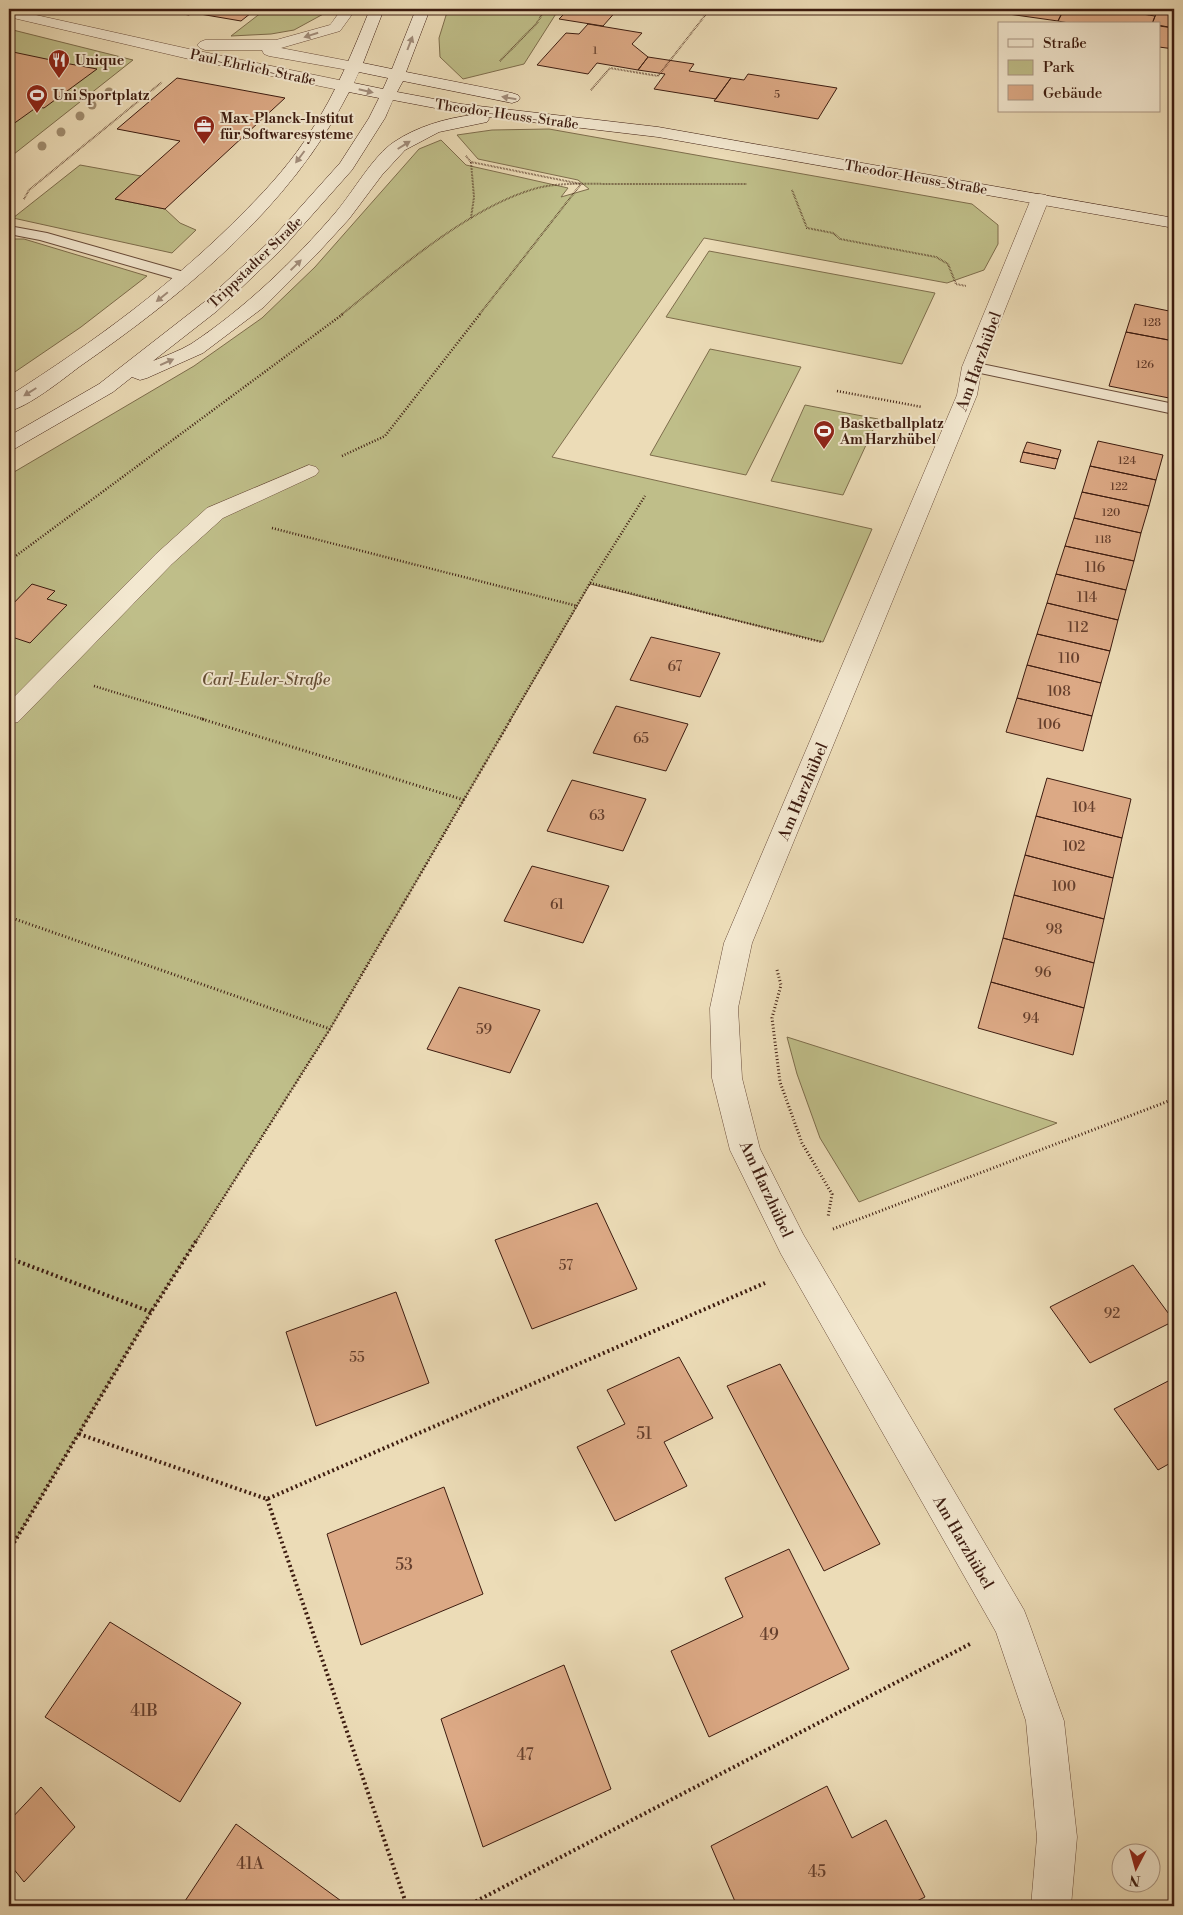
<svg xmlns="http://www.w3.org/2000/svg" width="1183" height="1915" font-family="'Libre Bodoni',serif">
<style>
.green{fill:#bfbe89;stroke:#7e6d4c}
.building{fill:#dca985;stroke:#3d1c10}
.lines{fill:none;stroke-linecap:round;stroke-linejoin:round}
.lane-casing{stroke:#694c3a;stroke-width:2}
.street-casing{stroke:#694c3a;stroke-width:1}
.secondary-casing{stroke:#3d1c10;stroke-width:1}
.path-far3{stroke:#3d1c10;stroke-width:2;stroke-dasharray:0.5 1;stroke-linecap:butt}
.path-far2{stroke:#3d1c10;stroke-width:2.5;stroke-dasharray:1 2;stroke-linecap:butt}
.path-far1{stroke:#3d1c10;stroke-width:3;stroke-dasharray:1 2.5;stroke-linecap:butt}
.path{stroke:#3d1c10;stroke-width:4;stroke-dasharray:2 3;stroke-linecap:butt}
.lane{fill:#f3e8d0;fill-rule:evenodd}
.street{fill:#f3e8d0;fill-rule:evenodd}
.secondary{fill:#f3e8d0;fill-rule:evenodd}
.tree{fill:#a18d6f}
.oneway{fill:#a18c7a}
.labels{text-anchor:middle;stroke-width:4;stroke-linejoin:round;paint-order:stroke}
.far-number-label{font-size:11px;fill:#653f2d}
.far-poi-label{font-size:14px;font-weight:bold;fill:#3d1c10;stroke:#f3e8d0;text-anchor:start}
.far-street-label{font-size:14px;fill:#3d1c10;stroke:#f3e8d0}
.number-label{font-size:14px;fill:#653f2d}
.street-label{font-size:16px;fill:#3d1c10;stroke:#f3e8d0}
.park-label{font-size:16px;font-style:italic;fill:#644d34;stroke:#f3e8d0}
.near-number-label{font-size:16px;fill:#653f2d}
</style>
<rect width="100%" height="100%" fill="#ecdcb7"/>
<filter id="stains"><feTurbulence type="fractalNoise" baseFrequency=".004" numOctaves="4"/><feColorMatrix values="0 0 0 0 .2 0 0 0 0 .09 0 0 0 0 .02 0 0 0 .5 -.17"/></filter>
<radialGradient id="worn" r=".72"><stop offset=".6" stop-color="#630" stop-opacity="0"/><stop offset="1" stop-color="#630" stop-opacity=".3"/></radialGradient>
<path class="green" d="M266,9H329L327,12L294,30L271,34L231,36Z
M448,9H559L524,64L463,79L440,57L439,38Z
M9,29L133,60L9,158Z
M549,129L972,204L998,225V244L984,270L947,283L704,238L552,457L872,529L823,642L590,584L330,1029L151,1312L9,1551V475L194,366L262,318L315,267L419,149L441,140L466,165L568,188L561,197L589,189L578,180L478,159L457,135L492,130Z
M80,165L141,176L115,199L165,209L180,223L196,230L172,253L13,218Z
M9,239H24L147,276L81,327L9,376Z
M709,251L935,293L902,364L666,317Z
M710,349L801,367L746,475L650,455Z
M805,405L878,419L843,495L771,481Z
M787,1037L1057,1123L859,1202L820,1138L797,1074Z"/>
<path class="building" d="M151,9H197L189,15Z
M207,9H256L241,21L200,14Z
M569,9H618L603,26L559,19Z
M988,9H1064L1058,21L987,11Z
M1064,9H1124L1123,11L1155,16L1152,24H1074L1058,21Z
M1168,11L1174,12V28L1152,24L1156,14Z
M588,24L642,33L632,44L648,57L638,70L597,63L588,74L537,65L566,33L579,34Z
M1159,26L1174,28V49L1159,47Z
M13,52L70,64L97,69L44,108L37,107L9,127V55Z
M648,57L694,64L689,71L731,78L716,99L654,89L665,74L638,70Z
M748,74L837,88L818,119L714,101L731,78L744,80Z
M177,78L285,98L165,209L115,199L180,141L117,129Z
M1135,304L1174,312V341L1126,332Z
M1126,332L1174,341V399L1109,386Z
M1098,441L1163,455L1156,480L1090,466Z
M1027,442L1061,450L1058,459L1023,452Z
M1023,452L1058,459L1055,469L1020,462Z
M1090,466L1156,480L1149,506L1082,492Z
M1082,492L1149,506L1141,533L1074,518Z
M1074,518L1141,533L1134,561L1065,546Z
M1065,546L1134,561L1126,590L1056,574Z
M1056,574L1126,590L1118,620L1047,603Z
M32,584L55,591L47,599L67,605L30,643L9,636V608Z
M1047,603L1118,620L1110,651L1037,634Z
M1037,634L1110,651L1101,683L1027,665Z
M651,637L720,653L700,697L630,680Z
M1027,665L1101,683L1092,716L1017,698Z
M1017,698L1092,716L1083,751L1006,732Z
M616,706L688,724L666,771L593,753Z
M1047,778L1131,799L1122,838L1036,816Z
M572,780L646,799L623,851L547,831Z
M1036,816L1122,838L1113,878L1025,855Z
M1025,855L1113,878L1104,919L1014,895Z
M532,866L609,886L583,943L504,921Z
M1014,895L1104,919L1094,963L1003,938Z
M1003,938L1094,963L1084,1008L991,982Z
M991,982L1084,1008L1073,1055L978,1028Z
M459,987L540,1010L510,1073L427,1049Z
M597,1203L637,1289L532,1329L495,1240Z
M1133,1265L1174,1321L1090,1363L1050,1307Z
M396,1292L429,1383L316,1426L286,1332Z
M679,1357L713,1418L664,1442L687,1486L615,1521L577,1447L625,1424L607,1390Z
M780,1364L880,1544L824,1571L727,1386Z
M1174,1378V1461L1158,1470L1114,1409Z
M444,1487L483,1594L361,1645L327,1534Z
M789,1549L849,1669L709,1737L671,1651L743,1617L725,1578Z
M110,1622L241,1703L180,1802L45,1717Z
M564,1665L611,1789L483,1847L441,1719Z
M827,1786L852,1838L886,1820L925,1897L907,1906H737L711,1846Z
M41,1787L75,1827L24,1882L9,1863V1821Z
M236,1824L348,1906H191L185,1901Z"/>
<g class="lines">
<g class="lane-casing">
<path id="lane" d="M9,226L47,233L191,274L194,277L191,280L186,282L40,240L9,234Z
M972,362L1174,404V414L966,370L964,367L966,364Z"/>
</g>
<g class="street-casing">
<path id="street" d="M9,9L189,49L344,81L350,83L352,86L350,89L344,91L189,59L9,17Z
M342,9H356L340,31L281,48L359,63L362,66L359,69L354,71L269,56L264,54L262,50H205L200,48L197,45L200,42L205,40H276L330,25Z
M1040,194L1046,195L1049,199L982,367L977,395L752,943L738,1008L742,1078L760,1149L803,1234L1024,1610L1029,1623L1064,1721L1077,1837L1071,1906H1031L1037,1837L1026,1721L996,1632L781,1254L730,1150L712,1078L710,1008L724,943L957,395L962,367L1031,199L1034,195Z
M309,465L316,467L319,471L316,475L223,518L172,564L18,722L9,724V702L156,554L207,508Z"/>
</g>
<g class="secondary-casing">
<path id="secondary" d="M370,9H384L363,63L392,69L416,9H430L406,72L512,93L518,95L520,98L518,101L512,103L403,81L397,92L461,104L658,127L1174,218V228L658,137L488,117L489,119L487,122L439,132L405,150L382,175L349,219L316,255L264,307L203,353L147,378L140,380L132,377L113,392L16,448L9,450V436L99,384L203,303L270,241L340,163L369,118L379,98L349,92C290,208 184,294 79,367C62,380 28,407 9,411V396C94,342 176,282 246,210C270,186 293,160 311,131C336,93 353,51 370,9ZM359,72L388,78L383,89L354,83ZM393,100L472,115C446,118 416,127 394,142C373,156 353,192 336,212C294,261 245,308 191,344C179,351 165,356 153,361L217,311L282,249L352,170L385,118Z"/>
</g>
<path class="path-far3" d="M1148,15L1150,9
M500,61L537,23L545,9
M591,90L610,68L658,76L710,9
M466,156L471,162L581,184L479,315
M471,162L474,197L471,218
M792,190L807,228L833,233L840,239L936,257L948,264L956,284L966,286
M24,199L29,190L162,82
M341,315C395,272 468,208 534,189C556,182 591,184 614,184C658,184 703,184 747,184"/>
<path class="path-far2" d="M837,391L922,407
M342,456L385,436L480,314
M272,528L577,606
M9,561L343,314
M590,583L821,642
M94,686L206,720
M510,720L590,583L645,496"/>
<path class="path-far1" d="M202,719L464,800
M9,917L330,1029
M777,970L781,985L772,1018L780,1082L802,1143L832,1194L828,1217
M833,1229L1174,1099
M195,1243L330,1029L511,719"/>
<path class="path" d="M9,1258L151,1312
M79,1434L267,1499L765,1283
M267,1499L407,1906
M9,1551L151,1312L196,1241
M467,1906L970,1644"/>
<use href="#lane" class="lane"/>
<use href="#street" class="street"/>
<use href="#secondary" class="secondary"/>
</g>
<g class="tree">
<circle cx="109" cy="92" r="4.5"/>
<circle cx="92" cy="105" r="4.5"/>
<circle cx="80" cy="116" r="4.5"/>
<circle cx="61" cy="132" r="4.5"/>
<circle cx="42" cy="146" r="4.5"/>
</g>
<defs><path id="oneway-solid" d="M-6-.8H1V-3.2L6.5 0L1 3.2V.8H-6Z" transform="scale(1.25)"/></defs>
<g class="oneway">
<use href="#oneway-solid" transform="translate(311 35) rotate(163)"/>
<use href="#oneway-solid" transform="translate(410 43) rotate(-69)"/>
<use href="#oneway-solid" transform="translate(366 91) rotate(13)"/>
<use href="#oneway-solid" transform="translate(509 98) rotate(-170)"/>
<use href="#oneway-solid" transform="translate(404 145) rotate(-32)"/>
<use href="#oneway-solid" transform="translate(300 157) rotate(127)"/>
<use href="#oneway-solid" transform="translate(296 265) rotate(-44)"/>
<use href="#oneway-solid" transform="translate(162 297) rotate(141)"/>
<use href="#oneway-solid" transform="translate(167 362) rotate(-24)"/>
<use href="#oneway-solid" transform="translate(30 392) rotate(148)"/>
</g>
<defs>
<g id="restaurant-pin" transform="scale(1.125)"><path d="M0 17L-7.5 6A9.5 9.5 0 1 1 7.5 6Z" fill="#8f2418" stroke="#f3e8d0"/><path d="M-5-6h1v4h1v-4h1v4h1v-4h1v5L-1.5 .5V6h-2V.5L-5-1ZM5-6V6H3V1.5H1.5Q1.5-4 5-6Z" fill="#fff"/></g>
<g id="stadium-pin" transform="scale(1.125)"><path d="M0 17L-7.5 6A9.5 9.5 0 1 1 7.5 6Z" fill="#8f2418" stroke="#f3e8d0"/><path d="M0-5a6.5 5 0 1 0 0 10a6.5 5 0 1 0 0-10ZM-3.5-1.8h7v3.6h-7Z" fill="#fff"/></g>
<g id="office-pin" transform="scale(1.125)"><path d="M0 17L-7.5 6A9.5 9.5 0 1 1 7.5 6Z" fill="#8f2418" stroke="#f3e8d0"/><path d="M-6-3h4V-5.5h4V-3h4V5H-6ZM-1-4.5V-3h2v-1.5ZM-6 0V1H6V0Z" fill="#fff"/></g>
</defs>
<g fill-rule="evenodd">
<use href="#restaurant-pin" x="59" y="60"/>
<use href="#stadium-pin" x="37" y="95"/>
<use href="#office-pin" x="204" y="126"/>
<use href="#stadium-pin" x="824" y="431"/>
</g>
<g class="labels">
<g class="far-number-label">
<text x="595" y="54">1</text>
<text x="777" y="98">5</text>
<text x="1152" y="326">128</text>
<text x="1145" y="368">126</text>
<text x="1127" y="464">124</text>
<text x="1119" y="490">122</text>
<text x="1111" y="516">120</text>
<text x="1103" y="543">118</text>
</g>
<g class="far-poi-label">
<text x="75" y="65">Unique</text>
<text x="53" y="100">Uni Sportplatz</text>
<text x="220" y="123">Max-Planck-Institut<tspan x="220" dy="16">für Softwaresysteme</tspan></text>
<text x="840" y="428">Basketballplatz<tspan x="840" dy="16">Am Harzhübel</tspan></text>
</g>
<g class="far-street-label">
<text transform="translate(253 67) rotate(12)" y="5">Paul-Ehrlich-Straße</text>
<text transform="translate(507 114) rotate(8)" y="5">Theodor-Heuss-Straße</text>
<text transform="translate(916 177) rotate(10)" y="5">Theodor-Heuss-Straße</text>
<text transform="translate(255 262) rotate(-44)" y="5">Trippstadter Straße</text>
</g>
<g class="number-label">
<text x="1095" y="572">116</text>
<text x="1087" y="602">114</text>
<text x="1078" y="632">112</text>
<text x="1069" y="663">110</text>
<text x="675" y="671">67</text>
<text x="1059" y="696">108</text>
<text x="1049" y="729">106</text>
<text x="641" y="743">65</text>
<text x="1084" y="812">104</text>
<text x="597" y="820">63</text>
<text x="1074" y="851">102</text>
<text x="1064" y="891">100</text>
<text x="557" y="909">61</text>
<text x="1054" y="934">98</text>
<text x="1043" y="977">96</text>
<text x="1031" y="1023">94</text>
<text x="484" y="1034">59</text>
<text x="566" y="1270">57</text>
<text x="1112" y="1318">92</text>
<text x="357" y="1362">55</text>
</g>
<g class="street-label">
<text transform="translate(978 361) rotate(-70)" y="6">Am Harzhübel</text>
<text transform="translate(802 791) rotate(-67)" y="6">Am Harzhübel</text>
<text transform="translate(767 1189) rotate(65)" y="6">Am Harzhübel</text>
<text transform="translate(964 1542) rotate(60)" y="6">Am Harzhübel</text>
</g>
<g class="park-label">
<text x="266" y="685">Carl-Euler-Straße</text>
</g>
<g class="near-number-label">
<text x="644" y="1439">51</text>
<text x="404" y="1570">53</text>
<text x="769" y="1640">49</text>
<text x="144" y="1716">41B</text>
<text x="525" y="1760">47</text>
<text x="250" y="1869">41A</text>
<text x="817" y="1877">45</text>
</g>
</g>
<rect width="1183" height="1915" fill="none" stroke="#ecdcb7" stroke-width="30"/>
<rect x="10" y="10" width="1163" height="1895" fill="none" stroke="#3d1c10" stroke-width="2.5"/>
<rect x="15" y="15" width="1153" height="1885" fill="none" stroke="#3d1c10"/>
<rect x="998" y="22" width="162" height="90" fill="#f3e8d0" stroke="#aa9683"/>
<rect x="1008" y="39" width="25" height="8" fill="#f3e8d0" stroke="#aa9683"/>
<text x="1043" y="48" font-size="15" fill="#3d1c10">Straße</text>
<rect x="1008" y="60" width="25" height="15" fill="#bfbe89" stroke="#aa9683"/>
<text x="1043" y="72" font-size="15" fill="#3d1c10">Park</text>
<rect x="1008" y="85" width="25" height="15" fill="#dca985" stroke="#aa9683"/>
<text x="1043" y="98" font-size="15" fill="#3d1c10">Gebäude</text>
<g transform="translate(1136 1868) rotate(186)"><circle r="24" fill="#f3e8d0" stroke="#aa9683"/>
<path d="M0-4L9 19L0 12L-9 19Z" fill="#8f2418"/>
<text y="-8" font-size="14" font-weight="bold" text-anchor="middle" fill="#3d1c10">N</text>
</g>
<rect width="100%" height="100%" filter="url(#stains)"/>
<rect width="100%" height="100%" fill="url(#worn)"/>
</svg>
